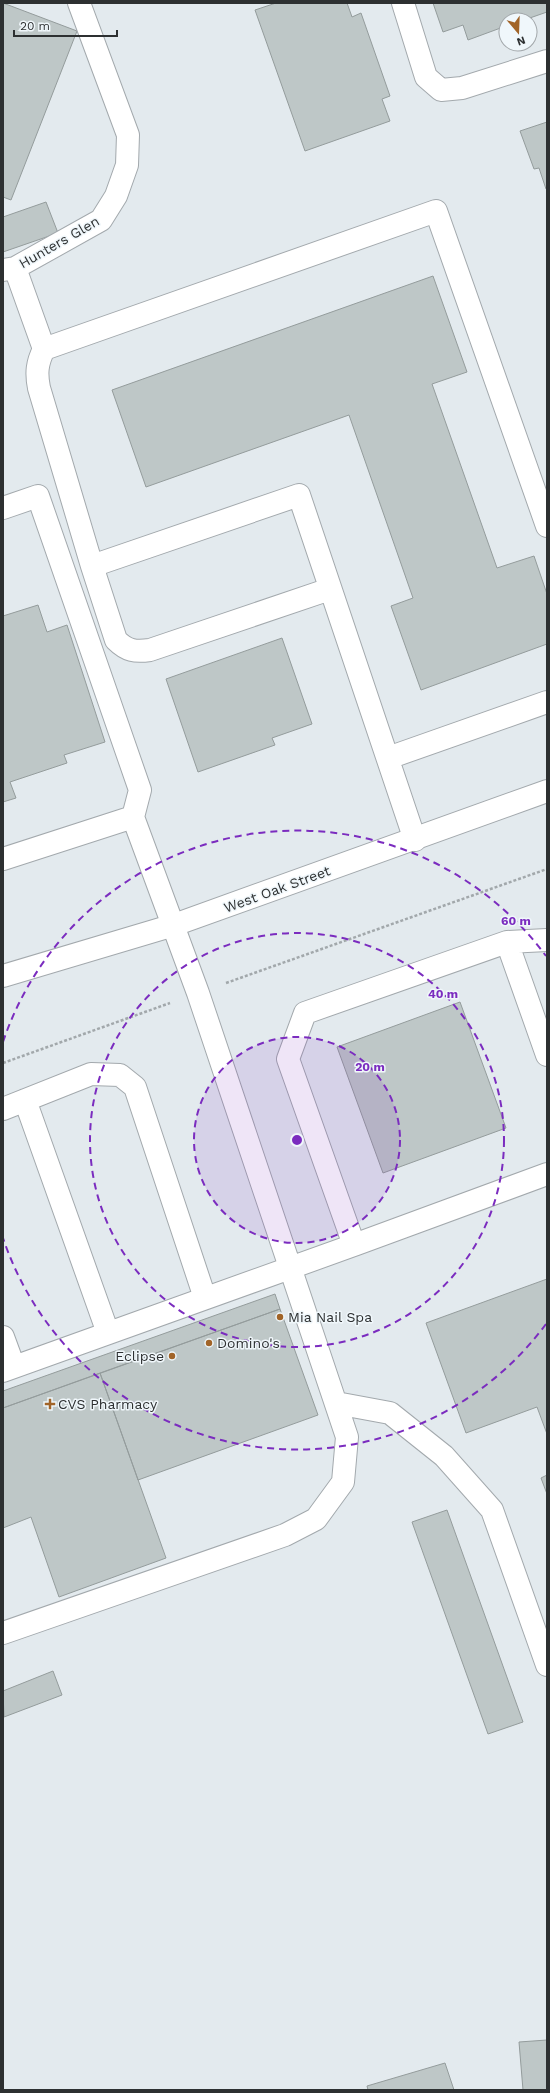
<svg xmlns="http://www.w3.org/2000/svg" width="550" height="2093" font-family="'Work Sans',sans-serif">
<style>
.building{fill:#bec7c7;stroke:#949c9c}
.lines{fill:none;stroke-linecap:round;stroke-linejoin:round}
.minor-casing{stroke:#a3a9ad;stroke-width:24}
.major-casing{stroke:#a3a9ad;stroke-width:24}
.path{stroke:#a2a8ab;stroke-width:2.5;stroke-dasharray:3 2;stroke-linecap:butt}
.minor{stroke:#fff;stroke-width:22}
.major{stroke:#fff;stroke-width:22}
.ring{fill:none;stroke:#7b2cbf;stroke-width:2;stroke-dasharray:7 5}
.poi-dot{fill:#a16428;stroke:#f0f7fb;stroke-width:1.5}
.labels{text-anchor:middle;stroke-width:3;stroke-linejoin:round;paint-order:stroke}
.street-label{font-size:14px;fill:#2d3031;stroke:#f0f7fb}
.poi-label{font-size:14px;fill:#2d3031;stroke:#f0f7fb;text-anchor:start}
.centre{fill:#7b2cbf;stroke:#f0f7fb;stroke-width:2}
.ring-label{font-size:12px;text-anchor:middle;font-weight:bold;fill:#7b2cbf;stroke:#f0f7fb;stroke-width:3;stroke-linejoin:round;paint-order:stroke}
</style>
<rect width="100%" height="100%" fill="#e3eaee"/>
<path class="building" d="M3,3L77,31L11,200L3,197Z
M276,3H347L352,17L361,13L390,96L382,99L390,121L305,151L255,10Z
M433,3H547V12L524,20H506V26L468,40L463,25L443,32Z
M547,122V188L546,189L539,168L534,169L520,131Z
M46,202L58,233L3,252V217Z
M433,276L467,372L432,384L497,568L534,556L547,594V644L421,690L391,606L413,598L349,415L146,487L112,390Z
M38,605L47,632L67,625L105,742L64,755L67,763L10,782L16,798L3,802V616Z
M282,638L312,724L272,738L275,745L198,772L166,679Z
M460,1002L506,1128L383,1173L337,1047Z
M547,1279V1434L537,1407L466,1433L426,1323Z
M275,1294L280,1309L3,1408V1391Z
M280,1309L318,1415L138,1480L100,1373Z
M100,1373L166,1558L59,1597L31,1517L3,1528V1408Z
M547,1475V1494L541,1478Z
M447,1510L523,1722L488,1734L412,1522Z
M53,1671L62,1695L4,1717L3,1691Z
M547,2040V2090H523L519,2042Z
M445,2063L454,2090H368L367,2086Z"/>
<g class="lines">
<g class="minor-casing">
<path id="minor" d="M403,3L426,77L441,90L462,88L547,61
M15,268L44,349L436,211L547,526
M3,270L15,268L101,220L116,196L127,165L128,135L79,3
M44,349C37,363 36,373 39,388L92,566L116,640C127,651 135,652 150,650L330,589
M3,508L38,496L140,790L133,817
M92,566L299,495L415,840
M388,758L547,702
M3,859L133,817L198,993L347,1437L343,1482L316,1519L285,1535L3,1633
M547,940L507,942L305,1013L288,1059L354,1245L547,1174
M507,942L547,1055
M25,1100L108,1333
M3,1109L91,1074L120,1075L135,1087L205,1298
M3,1337L14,1367
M3,1371L354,1245
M336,1403L390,1413L444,1456L492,1510L547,1665"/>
</g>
<g class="major-casing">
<path id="major" d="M3,976L174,925L547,791"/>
</g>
<path class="path" d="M226,983L547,869
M3,1063L170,1003"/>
<use href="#minor" class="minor"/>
<use href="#major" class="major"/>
</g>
<circle cx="297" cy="1140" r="103" fill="#7b2cbf" fill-opacity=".12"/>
<g class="ring">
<circle cx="297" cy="1140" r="103"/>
<circle cx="297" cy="1140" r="207"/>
<path d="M546 1324A310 310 0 0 1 3 1238M3 1042A310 310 0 0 1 546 956"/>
</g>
<g class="poi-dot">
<circle cx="280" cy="1317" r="4"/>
<circle cx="209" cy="1343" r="4"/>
<circle cx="172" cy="1356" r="4"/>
<path d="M48 1398h4v4h4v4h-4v4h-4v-4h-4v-4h4z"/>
</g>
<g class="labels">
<g class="street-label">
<text transform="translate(59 242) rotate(-30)" y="5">Hunters Glen</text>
<text transform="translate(277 889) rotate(-20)" y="5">West Oak Street</text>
</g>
<g class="poi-label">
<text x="288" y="1322">Mia Nail Spa</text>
<text x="217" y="1348">Domino's</text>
<text x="164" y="1361" text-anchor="end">Eclipse</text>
<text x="58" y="1409">CVS Pharmacy</text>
</g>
</g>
<circle cx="297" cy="1140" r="6" class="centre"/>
<g class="ring-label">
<text x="516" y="925">60 m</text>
<text x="443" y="998">40 m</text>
<text x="370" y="1071">20 m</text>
</g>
<rect width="550" height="2093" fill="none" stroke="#2d3031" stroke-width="8"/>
<g transform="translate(518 32) rotate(161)"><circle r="19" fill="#f0f7fb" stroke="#a2a7aa"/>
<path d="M0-3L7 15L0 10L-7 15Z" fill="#a16428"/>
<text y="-6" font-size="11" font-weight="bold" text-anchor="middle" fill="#2d3031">N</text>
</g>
<path d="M14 30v6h103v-6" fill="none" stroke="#2d3031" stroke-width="2"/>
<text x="20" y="30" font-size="12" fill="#2d3031" stroke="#f0f7fb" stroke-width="3" paint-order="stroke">20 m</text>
</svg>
